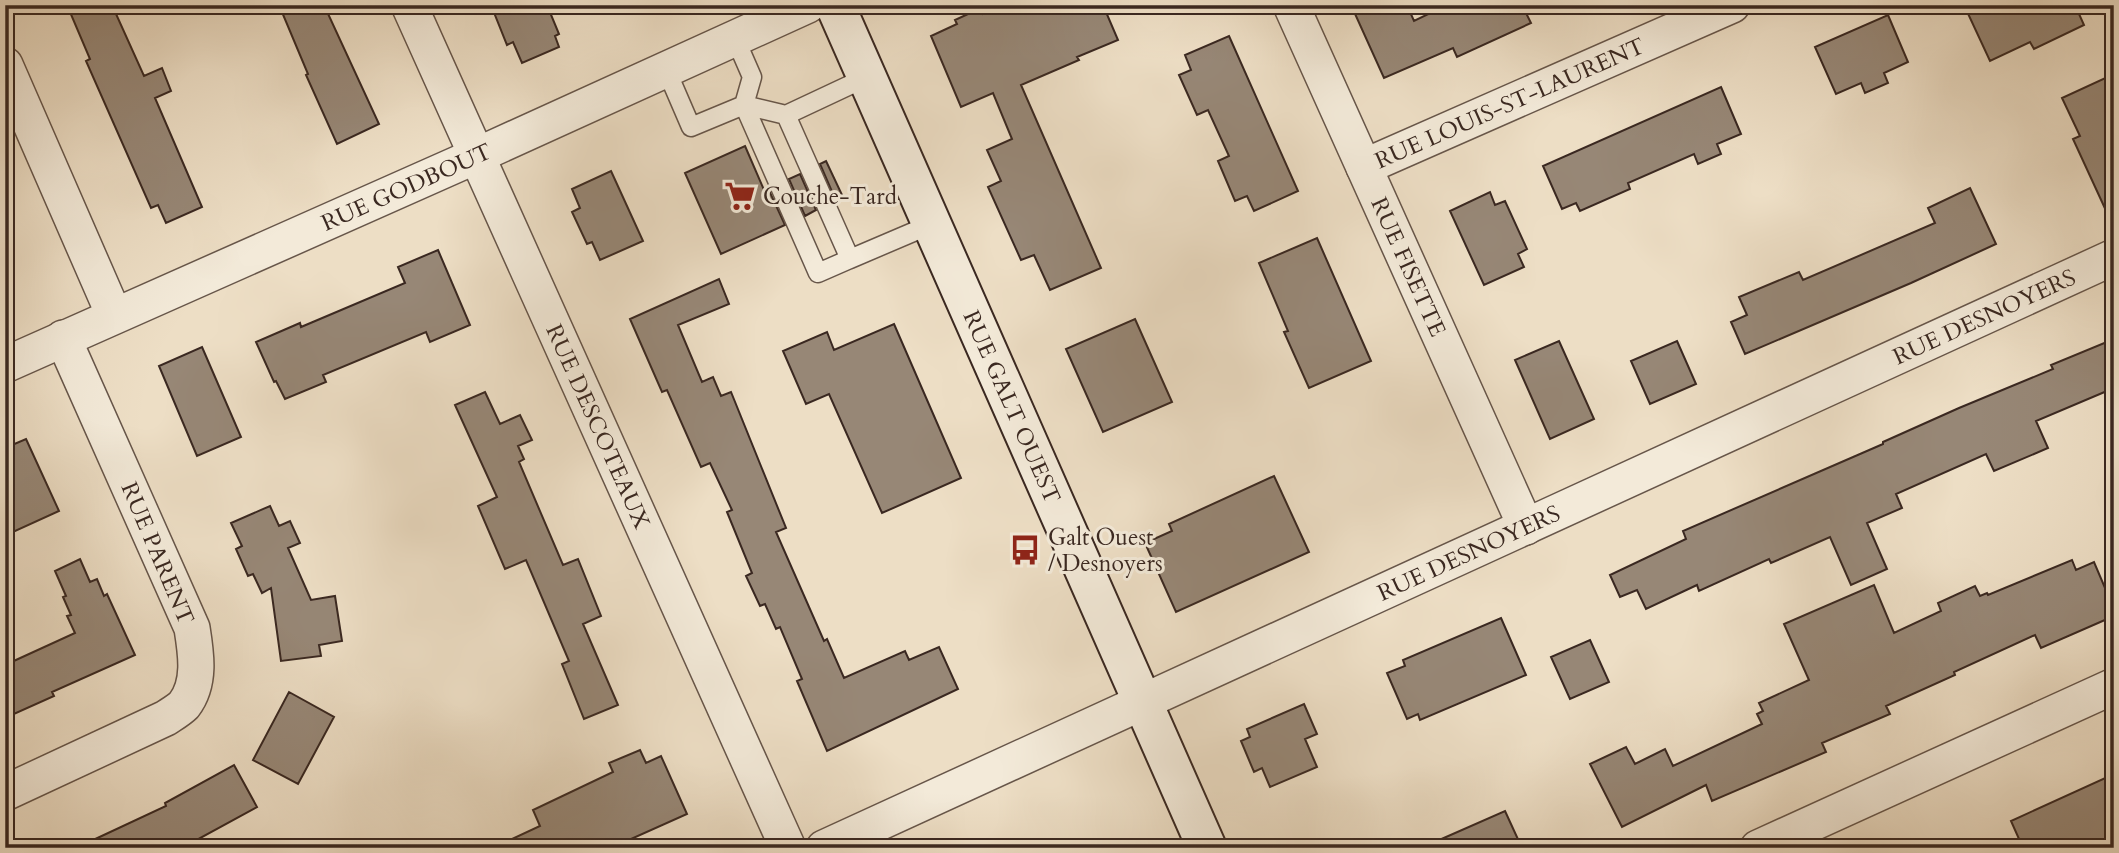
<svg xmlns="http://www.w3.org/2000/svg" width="2119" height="853" font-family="Cardo,serif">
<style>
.building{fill:#978776;stroke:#3a2821;stroke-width:2}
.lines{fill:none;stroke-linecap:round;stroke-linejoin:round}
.lane-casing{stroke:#67564a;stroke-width:21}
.street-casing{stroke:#67564a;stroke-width:38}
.secondary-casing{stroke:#3a2821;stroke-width:42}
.lane{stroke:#f3ead9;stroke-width:18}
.street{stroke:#f3ead9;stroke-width:35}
.secondary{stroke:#f3ead9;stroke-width:38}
.labels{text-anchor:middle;stroke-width:6;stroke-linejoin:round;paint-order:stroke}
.street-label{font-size:23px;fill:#3a2821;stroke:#f3ead9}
.poi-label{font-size:23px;fill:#3a2821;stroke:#f3ead9;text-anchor:start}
</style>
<rect width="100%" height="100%" fill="#eddec5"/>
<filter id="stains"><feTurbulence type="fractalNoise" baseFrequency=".00286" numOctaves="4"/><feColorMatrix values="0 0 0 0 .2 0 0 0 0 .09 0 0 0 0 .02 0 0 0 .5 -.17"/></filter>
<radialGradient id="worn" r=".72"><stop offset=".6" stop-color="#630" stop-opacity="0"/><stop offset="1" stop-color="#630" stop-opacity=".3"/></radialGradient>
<path class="building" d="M67,5H112L144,76L162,68L171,91L155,98L202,207L166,223L158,205L151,208L86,61L90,59Z
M279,5H324L379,124L337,144L306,75L308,74Z
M491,5H547L559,34L555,36L559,47L522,63L513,42L507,45Z
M1003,5H1103L1118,40L1077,57L1079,60L1021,85L1101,268L1050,290L1034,255L1021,260L988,187L1001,181L987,150L1012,139L993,93L961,107L931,36L957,24L955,20L981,8L983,14Z
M1351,5H1407L1414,21L1447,5H1522L1531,23L1457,57L1453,48L1384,78Z
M1964,5H2075L2084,25L2034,49L2030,42L1990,61Z
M1888,15L1908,62L1884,73L1888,83L1865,93L1861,83L1836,94L1815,47Z
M1229,36L1298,191L1254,211L1247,196L1235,201L1218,161L1229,156L1208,110L1197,115L1179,75L1191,70L1185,55Z
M2114,74V228L2073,139L2080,136L2062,98Z
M1721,87L1741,134L1717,144L1721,154L1698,164L1694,154L1628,183L1630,189L1580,211L1576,203L1562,209L1543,166Z
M745,146L764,190L768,188L785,225L721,254L685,173Z
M826,161L843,197L836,201L820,164Z
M611,171L643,241L600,260L592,242L587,244L572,212L580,208L572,189Z
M800,174L816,210L805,216L789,179Z
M1970,188L1996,244L1911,283L1745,354L1731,322L1747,315L1739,297L1799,272L1803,280L1935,223L1928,208Z
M1490,192L1495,205L1505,201L1527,249L1518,254L1524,267L1484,285L1450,211Z
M1317,238L1371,361L1309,388L1284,332L1288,331L1259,263Z
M438,250L470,325L430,342L426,332L323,375L326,382L285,399L276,381L274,382L256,342L300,323L301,327L405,283L398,267Z
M719,279L729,304L678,325L702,382L713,377L721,396L731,392L786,528L776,532L824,641L827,639L844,678L905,651L909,660L939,647L958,689L827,751L797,681L802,679L780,627L776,629L765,604L760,606L746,576L752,573L727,512L732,510L710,463L701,467L667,390L662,392L630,319Z
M1135,319L1172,402L1103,432L1066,349Z
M894,324L961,478L882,513L829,394L806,404L783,351L827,332L834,350Z
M2114,339V388L2036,421L2048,448L1994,471L1986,454L1896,494L1902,508L1867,523L1887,569L1851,585L1830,537L1771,563L1769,559L1699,591L1697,585L1646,609L1637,590L1620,597L1610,575L1686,539L1683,531L1883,444V442L1959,408L2053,369L2051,365Z
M1559,341L1594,419L1550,439L1515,360Z
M1677,341L1696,384L1650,404L1631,361Z
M202,347L241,437L197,456L159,366Z
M485,392L500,424L520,415L532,440L518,446L524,459L519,462L563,565L578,559L601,616L583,624L618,705L584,719L562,664L569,661L526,560L505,569L478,506L497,497L455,405Z
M26,439L59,511L13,532L5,514V448Z
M1274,476L1309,552L1176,612L1145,543L1172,531L1169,524Z
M270,506L279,526L290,521L300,543L288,548L311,600L335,596L342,641L319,645L321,656L281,661L271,588L262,593L253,574L248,576L236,549L242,546L231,523Z
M80,559L90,582L97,579L104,596L107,594L135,655L52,692L54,696L5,718V665L75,633L67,616L71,615L63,597L66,596L55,571Z
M2072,560L2076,570L2094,562L2114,609V616L2041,648L2035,635L1954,672L1955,675L1886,706L1890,714L1822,743L1826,752L1712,801L1706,785L1622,827L1590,764L1626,747L1635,764L1665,749L1673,766L1762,724L1757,714L1763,711L1759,703L1809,680L1784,624L1874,585L1894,633L1941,611L1938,603L1975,586L1980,596L1987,593L1988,595Z
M1501,618L1526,675L1420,720L1418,714L1407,719L1387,673L1405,666L1403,660Z
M1590,640L1609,682L1570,699L1551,657Z
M289,692L334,717L298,784L253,760Z
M1304,704L1317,734L1305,739L1317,767L1270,787L1262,768L1254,772L1241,741L1250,737L1247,729Z
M640,750L646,763L661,756L687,814L611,848H493L540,826L533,810L613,772L609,763Z
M234,765L257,807L182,848H76L166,806L165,803Z
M2114,774V848H2023L2011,821Z
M1505,811L1522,848H1421Z"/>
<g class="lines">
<g class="lane-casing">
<path id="lane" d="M735,38L752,77L744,105L818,273L850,259
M666,69L691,127L744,105L786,115
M867,77L786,115L850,259L932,224"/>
</g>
<g class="street-casing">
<g id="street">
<path id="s1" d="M409,5L788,848"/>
<path id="s2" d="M1291,5L1526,527"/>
<path d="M5,65L114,315"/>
<path id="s3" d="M1364,167L1732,5"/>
<path id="s4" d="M5,365L478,155L808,5"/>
<path d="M5,793L166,718C172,714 179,710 184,705C201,683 196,653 192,628L63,338"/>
<path id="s5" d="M824,848L2114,257"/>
<path d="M1758,848L2114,686"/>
</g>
</g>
<g class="secondary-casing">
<g id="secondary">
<path id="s6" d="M835,5L1207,848"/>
</g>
</g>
<use href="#lane" class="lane"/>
<use href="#street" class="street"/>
<use href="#secondary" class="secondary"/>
</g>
<defs>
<g id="supermarket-bare" transform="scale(2.415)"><path d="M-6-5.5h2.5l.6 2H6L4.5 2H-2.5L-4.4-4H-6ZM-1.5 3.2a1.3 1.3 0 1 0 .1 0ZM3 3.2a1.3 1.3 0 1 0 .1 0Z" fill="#8f2418" stroke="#f3ead9" stroke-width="2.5" paint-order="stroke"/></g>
<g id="bus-bare" transform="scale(2.415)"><path d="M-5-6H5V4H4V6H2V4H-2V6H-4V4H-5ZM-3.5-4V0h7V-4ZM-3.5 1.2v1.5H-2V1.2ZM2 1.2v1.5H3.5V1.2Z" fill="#8f2418" stroke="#f3ead9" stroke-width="2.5" paint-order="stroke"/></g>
</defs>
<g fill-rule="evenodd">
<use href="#supermarket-bare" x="740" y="196"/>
<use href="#bus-bare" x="1025" y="550"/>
</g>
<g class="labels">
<g class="street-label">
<text dy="8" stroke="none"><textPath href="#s3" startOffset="159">RUE LOUIS-ST-LAURENT</textPath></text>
<text dy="8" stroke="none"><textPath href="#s4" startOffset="439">RUE GODBOUT</textPath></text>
<text dy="8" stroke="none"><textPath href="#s2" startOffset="287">RUE FISETTE</textPath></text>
<text dy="8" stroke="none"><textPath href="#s5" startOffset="1276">RUE DESNOYERS</textPath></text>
<text dy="8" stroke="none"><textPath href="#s6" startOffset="439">RUE GALT OUEST</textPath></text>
<text dy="8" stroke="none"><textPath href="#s1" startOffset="462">RUE DESCOTEAUX</textPath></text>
<text transform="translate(158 553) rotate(67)" y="8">RUE PARENT</text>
<text dy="8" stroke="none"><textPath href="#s5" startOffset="709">RUE DESNOYERS</textPath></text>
</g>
<g class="poi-label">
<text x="763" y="204">Couche-Tard</text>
<text x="1048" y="545">Galt Ouest<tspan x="1048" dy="26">/ Desnoyers</tspan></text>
</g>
</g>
<rect width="2119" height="853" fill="none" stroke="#eddec5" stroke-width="28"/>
<rect x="7" y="7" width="2105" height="839" fill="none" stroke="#3a2821" stroke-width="3.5"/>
<rect x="14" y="14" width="2091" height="825" fill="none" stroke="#3a2821" stroke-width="2"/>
<rect width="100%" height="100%" filter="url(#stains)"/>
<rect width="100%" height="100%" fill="url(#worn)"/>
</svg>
